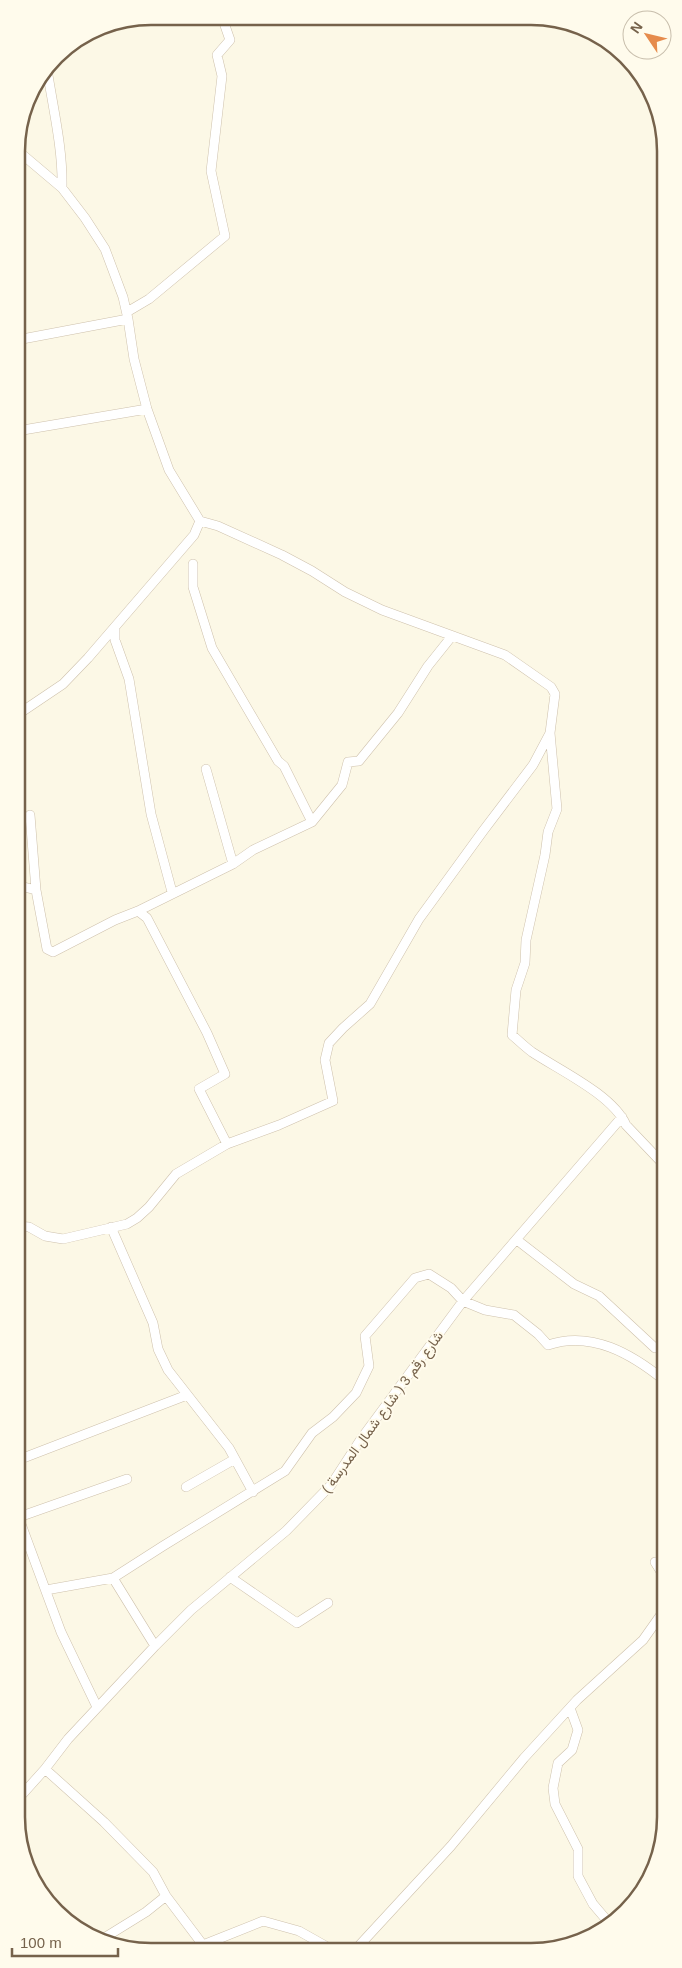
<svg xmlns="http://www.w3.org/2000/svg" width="682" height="1968" font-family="Arial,Vazirmatn,sans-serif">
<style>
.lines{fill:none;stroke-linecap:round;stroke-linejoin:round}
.minor-casing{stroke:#cec1ac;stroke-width:10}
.minor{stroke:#fff;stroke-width:9}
.labels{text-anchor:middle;stroke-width:4;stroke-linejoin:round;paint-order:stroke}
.street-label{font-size:14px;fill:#76624b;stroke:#fffbec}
.rim{fill:none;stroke:#76624b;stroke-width:2.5}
</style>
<rect width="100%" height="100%" fill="#fcf8e6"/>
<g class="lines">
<g class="minor-casing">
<path id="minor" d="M47,69C53,108 63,149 62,188
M17,150L62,188L85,218L105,249L123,297L128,319L134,359L147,409L169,470L200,521L218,526L282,555L312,571L345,592L382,610L505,655L551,687L555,694L550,733L557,809L548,832L545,855L526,940L525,963L516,990L512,1035C518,1040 525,1047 532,1052C559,1070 613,1095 626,1125L665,1166
M127,312L149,299L225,236L211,171L222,76L217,55L230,40L222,17
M17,340L128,319
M17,431L147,409
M193,564V587L212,648L278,761L284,766L312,822
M115,627V640L129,679L151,814L172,892
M17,715L63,684L88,658L194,535L200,521
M206,769L233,864
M30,815L36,890L47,949L53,952L115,920L138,911L147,918L207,1033L225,1074L199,1089L227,1144
M18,889L24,887L36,890
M138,911L233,864L253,850L312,822L342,785L348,762L359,761L398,713L428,666L452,636
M18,1226L29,1227L45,1236L63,1239L127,1224L137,1218L149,1207L176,1174L227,1144L279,1125L333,1101L325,1060L329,1043L343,1028L370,1004L419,919L483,831L533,765L550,733
M111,1227L153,1323L158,1349L168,1370L229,1448L253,1492
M517,1240L574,1284L599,1296L655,1348
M18,1460L187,1395
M186,1487L235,1459
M18,1516L61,1632L97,1707
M19,1517L127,1479
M655,1562L665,1578
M230,1577L297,1623L328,1603
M113,1578L155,1646
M46,1590L113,1578L163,1546L285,1471L312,1433L333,1417L356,1393L369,1366L365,1336L415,1278L429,1274L451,1288L463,1301L485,1310L514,1315L538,1334L548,1345C591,1330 632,1354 665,1381
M570,1708L578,1730L572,1750L558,1763L553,1788L555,1804L578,1849V1876L593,1904L610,1924
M45,1769L104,1822L153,1872L166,1896L206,1949
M19,1798L45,1769L68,1739L155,1646L191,1610L286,1531L331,1485L361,1439L463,1301L622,1117
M104,1938L146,1912L166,1896
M203,1945L263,1921L299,1931L331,1949
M356,1949L451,1846L524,1758L577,1700L643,1640L665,1609"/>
</g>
<use href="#minor" class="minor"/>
</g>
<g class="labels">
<g class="street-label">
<text transform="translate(382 1412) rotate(-54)" y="5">شارع رقم 3 ( شارع شمال المدرسة )</text>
</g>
</g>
<path d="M0 0H682V1968H0ZM151 25H531A126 126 0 0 1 657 151V1817A126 126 0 0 1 531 1943H151A126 126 0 0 1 25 1817V151A126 126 0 0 1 151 25Z" fill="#fffbec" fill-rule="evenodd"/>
<path class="rim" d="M151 25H531A126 126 0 0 1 657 151V1817A126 126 0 0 1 531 1943H151A126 126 0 0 1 25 1817V151A126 126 0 0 1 151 25Z"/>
<g transform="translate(647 35) rotate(305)"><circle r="24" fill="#fffbec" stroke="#c8beac"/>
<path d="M0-4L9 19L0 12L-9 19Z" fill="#e68b4c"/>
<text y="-8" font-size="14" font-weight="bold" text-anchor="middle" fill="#76624b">N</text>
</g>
<path d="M12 1948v8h106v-8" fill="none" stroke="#76624b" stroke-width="2.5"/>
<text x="20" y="1948" font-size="15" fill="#76624b" stroke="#fffbec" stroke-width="4" paint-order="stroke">100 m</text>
</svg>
